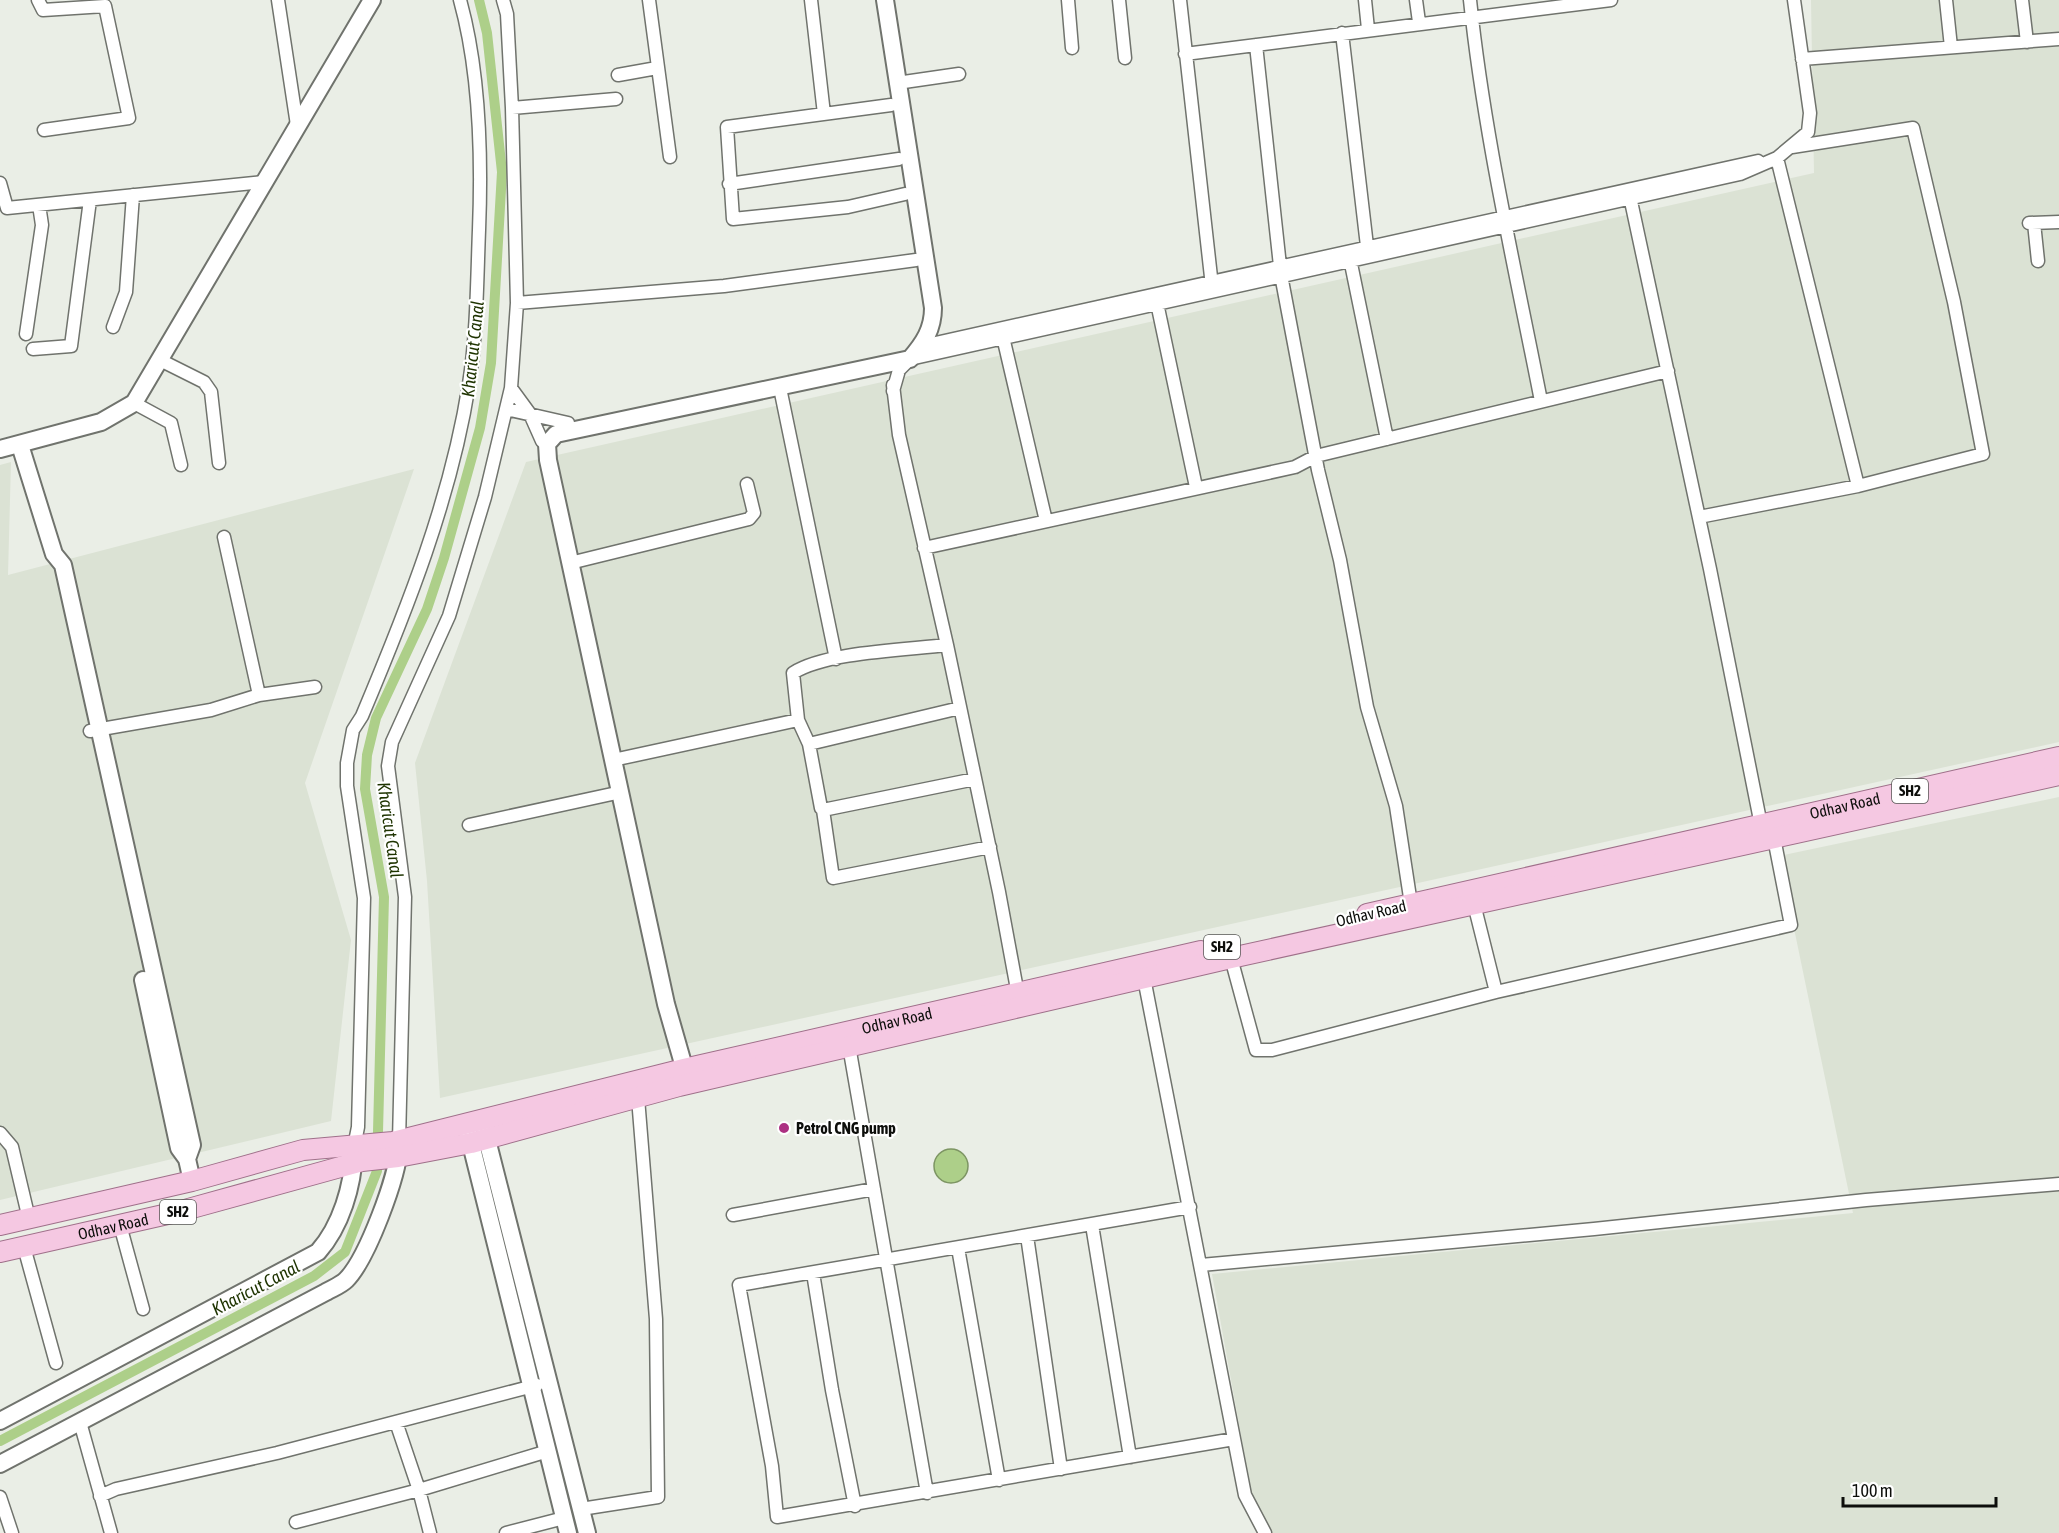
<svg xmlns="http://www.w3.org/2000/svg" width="2059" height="1533" font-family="'Asap Condensed',sans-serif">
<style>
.built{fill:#dbe2d4}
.water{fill:#adcf89;stroke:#7d9563;stroke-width:1.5}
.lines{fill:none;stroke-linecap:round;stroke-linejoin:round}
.canal{stroke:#adcf89;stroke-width:10}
.street-casing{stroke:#70736d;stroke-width:15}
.secondary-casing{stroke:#70736d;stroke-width:20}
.primary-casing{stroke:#9f708a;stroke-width:22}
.street{stroke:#fff;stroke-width:12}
.secondary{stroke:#fff;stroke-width:16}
.primary{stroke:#f5c8e2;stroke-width:20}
.poi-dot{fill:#ac3082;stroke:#fff;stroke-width:2}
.labels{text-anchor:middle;stroke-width:4.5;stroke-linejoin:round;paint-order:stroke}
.shield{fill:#fff;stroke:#565654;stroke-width:1.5}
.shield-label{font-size:15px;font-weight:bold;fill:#0d0e0b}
.street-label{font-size:16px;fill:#0d0e0b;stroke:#fff}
.poi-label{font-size:16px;font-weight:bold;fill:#0d0e0b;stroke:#fff;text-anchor:start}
.water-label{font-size:18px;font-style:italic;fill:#1e3300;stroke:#fff}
</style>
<rect width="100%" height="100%" fill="#eaeee6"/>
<path class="built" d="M1811,0H2059V742L440,1098L427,881L415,763L526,462L1814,173Z
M11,462L8,575L414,469L305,783L351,940L331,1121L0,1200V465Z
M2059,797V1533H1269L1251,1491L1212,1274L1853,1213L1779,856Z"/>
<path class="water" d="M934 1166a17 17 0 1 1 34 0a17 17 0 1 1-34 0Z"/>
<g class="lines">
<path class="canal" d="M0,1441L314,1276L345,1252L377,1171L384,897L365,789L367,755L376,718L427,609L444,558L480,428L491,363L502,172L487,33L479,0"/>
<g class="street-casing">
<path id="street" d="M38,0L43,10L105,6L129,118L44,130
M278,0L297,125
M649,0L670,157
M811,0L824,114
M1068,0L1072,48
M1119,0L1125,58
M1180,0L1212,286
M1365,0L1368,29
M1416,0L1419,22
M1470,0C1484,135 1515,268 1541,401
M1946,0L1951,47
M2022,0L2027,42
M1342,33L1367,246
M1256,45L1281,275L1318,470L1340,560L1367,707L1396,806L1411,904
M1185,54L1611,0
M1802,59L2059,39
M618,75L657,68
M897,83L959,74
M891,105L727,127L733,219L848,207L905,194
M512,108L616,99
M1777,158L1858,486
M0,183L7,208L263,182
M729,184L899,159
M1629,192L1710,569L1761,825
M2029,223L2059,222
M2034,223L2038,261
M1349,254L1387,439
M517,303L724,286L916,260
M1157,303L1196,487
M113,327L126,292L133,195
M26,334L42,225L39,205
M1003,337L1046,521
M922,346L1758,161
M33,349L71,346L90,200
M160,360L204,382L211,392L219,463
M893,385L899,435L947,645L999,892L1019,1000
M511,388L530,414L542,441L547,444
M780,388L836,659
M893,391L899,370L910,359L1740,174L1777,158L1808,132L1810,113L1794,0
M134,403L171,423L181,465
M506,409L568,423L570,432
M1699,517L1858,486L1983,454L1954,302L1913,128L1792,147
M224,537L259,695L315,687
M924,548L1295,467L1316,456L1668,371
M570,563L749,519L754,513L747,484
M947,645C905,650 826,652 793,673L798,720L809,744L821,808L823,810L975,779
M90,731L211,710L259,695
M809,744L960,708
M613,760L798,720
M823,810L833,878L990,847
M469,825L612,794
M1231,958L1256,1050H1272L1496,992L1474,904
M1143,973L1245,1495L1265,1533
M1496,992L1791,925L1774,838
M849,1046L927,1493
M0,1133L12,1147L29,1219
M399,1141L405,897L388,766L392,742L449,616L485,497L511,388L517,303L512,108L507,14L503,0
M354,1147L358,1127L364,898L347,786V763L353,730L362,716C407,609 451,499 469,384C477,333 477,281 479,230C482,155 480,72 460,0
M1190,1207L739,1285L772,1466L777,1517L1234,1439
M733,1215L874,1189
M120,1225L143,1309
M1092,1225L1130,1457
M1027,1236L1061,1469
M24,1247L56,1363
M958,1248L999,1480
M1201,1265L1594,1229L1866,1200L2059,1184
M813,1273L832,1390L855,1506
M80,1422L111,1533
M396,1422L419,1490L548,1451
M100,1496L116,1489L277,1453L537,1385
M0,1497L12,1533
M581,1509L658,1497L656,1319L638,1098
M296,1522L419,1490L430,1533
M506,1533L564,1518"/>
</g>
<g class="secondary-casing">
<path id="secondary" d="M20,445L54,554L63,565L192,1145L187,1159
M0,449L101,422L134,403L372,0
M143,980L179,1148L187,1159L192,1181
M688,1081L666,1004L548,460L547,444L556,434L910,359C924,343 933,329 933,308L885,0
M484,1128L587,1533
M468,1132L568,1533
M0,1421L318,1252C341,1226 353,1186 354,1151
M0,1464L326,1292C333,1288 341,1285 346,1280C367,1259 398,1176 399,1147"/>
</g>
<g class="primary-casing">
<g id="primary">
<path id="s1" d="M1367,914L2059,757"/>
<path id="s2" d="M0,1225L192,1181L303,1150L393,1142L684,1069L1201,951"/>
<path id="s3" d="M0,1252L181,1211L362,1161L398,1157L471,1143L679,1086L1231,958L2059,775"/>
</g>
</g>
<use href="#street" class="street"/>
<use href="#secondary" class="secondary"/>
<use href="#primary" class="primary"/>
</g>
<circle class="poi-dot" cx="784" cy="1128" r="6"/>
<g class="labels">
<g class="shield">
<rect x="1892" y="779" width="36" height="24" rx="4.5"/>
<rect x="1204" y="935" width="36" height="24" rx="4.5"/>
<rect x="160" y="1200" width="36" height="24" rx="4.5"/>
</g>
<g class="shield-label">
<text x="1910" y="796">SH2</text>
<text x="1222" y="952">SH2</text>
<text x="178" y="1217">SH2</text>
</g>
<g class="street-label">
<text dy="6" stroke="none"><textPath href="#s1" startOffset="490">Odhav Road</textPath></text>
<text transform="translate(1371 913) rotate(-13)" y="6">Odhav Road</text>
<text dy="6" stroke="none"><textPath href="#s2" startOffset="921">Odhav Road</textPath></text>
<text dy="6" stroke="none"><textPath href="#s3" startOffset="116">Odhav Road</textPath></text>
</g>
<g class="poi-label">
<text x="796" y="1134">Petrol CNG pump</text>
</g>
<g class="water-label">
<text transform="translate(473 349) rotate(-84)" y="6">Kharicut Canal</text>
<text transform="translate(390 830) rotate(82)" y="6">Kharicut Canal</text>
<text transform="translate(256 1288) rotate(-28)" y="6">Kharicut Canal</text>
</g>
</g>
<path d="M1843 1497v9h153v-9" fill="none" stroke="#0d0e0b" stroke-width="3"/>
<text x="1852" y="1497" font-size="18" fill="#0d0e0b" stroke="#ffffff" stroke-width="4.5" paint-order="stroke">100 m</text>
</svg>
